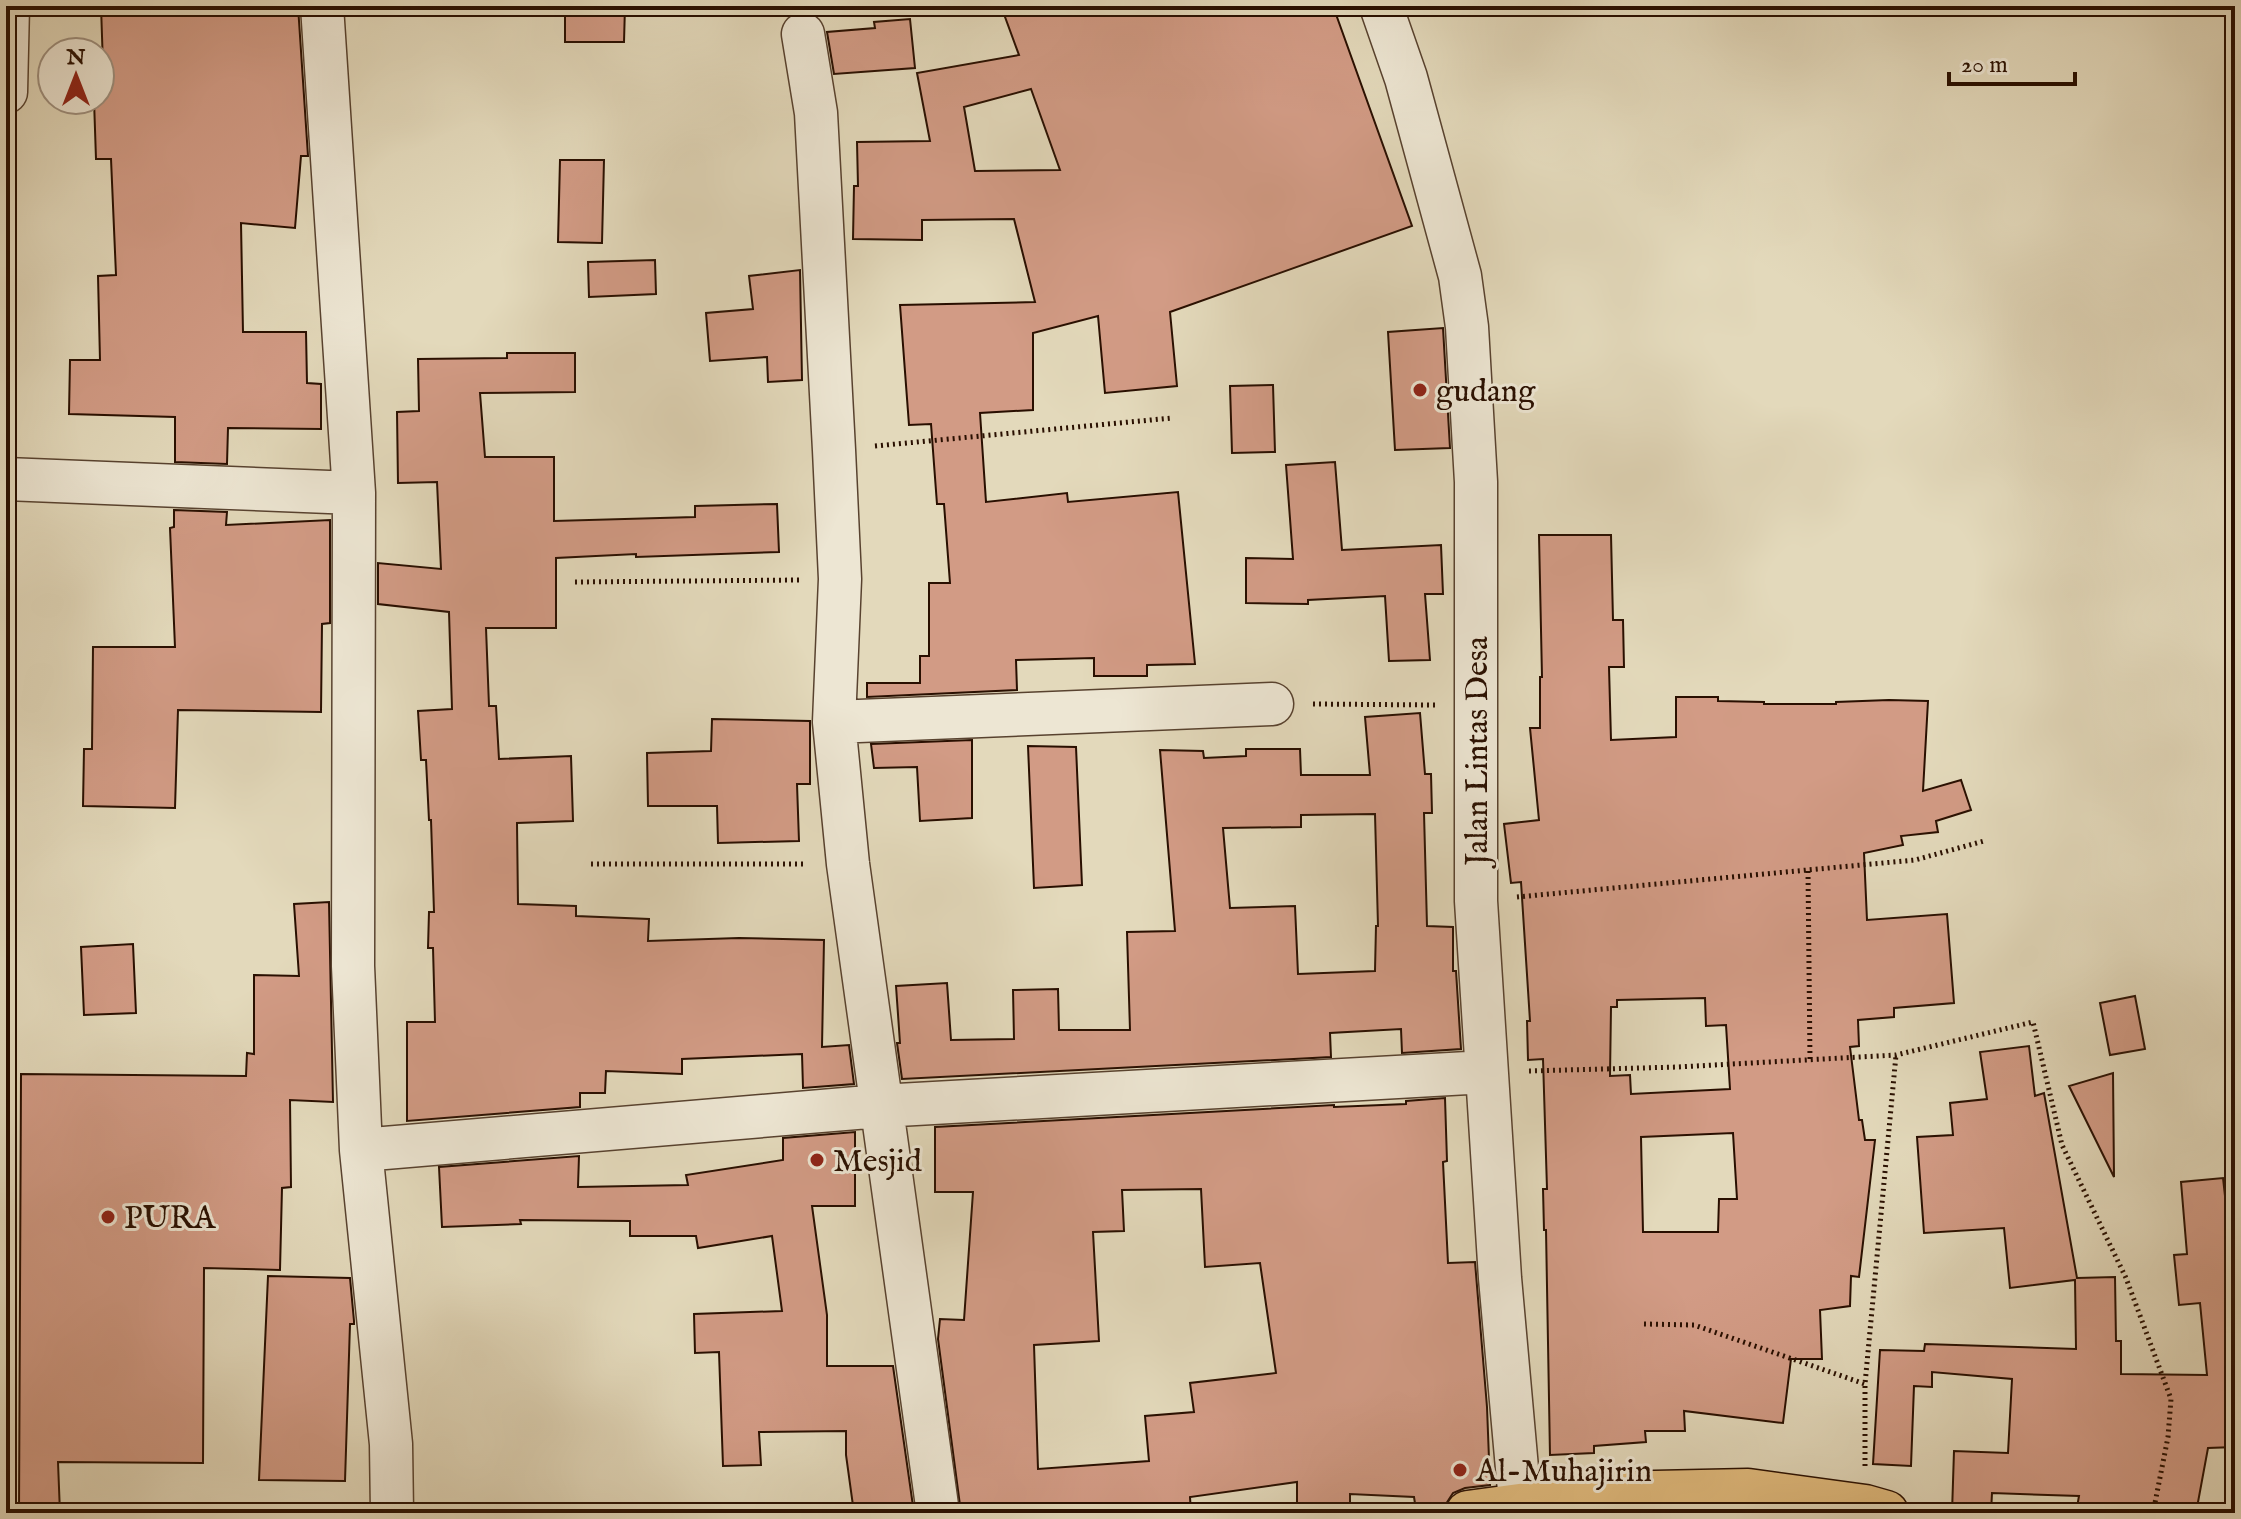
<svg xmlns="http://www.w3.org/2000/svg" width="2241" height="1519" font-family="'IM FELL English',serif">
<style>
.building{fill:#d29b85;stroke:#290f00;stroke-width:2;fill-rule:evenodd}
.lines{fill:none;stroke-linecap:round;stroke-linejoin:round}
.minor-casing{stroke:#58422f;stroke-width:45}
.major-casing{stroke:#290f00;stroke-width:47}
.path{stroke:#290f00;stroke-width:5;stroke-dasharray:2 4;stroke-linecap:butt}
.minor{stroke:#ede6d3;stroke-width:42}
.major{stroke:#e2bc7e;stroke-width:44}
.poi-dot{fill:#8f2418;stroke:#ede6d3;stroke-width:3}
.labels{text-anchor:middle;stroke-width:6;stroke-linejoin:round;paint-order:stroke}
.poi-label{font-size:32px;fill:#290f00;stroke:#ede6d3;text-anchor:start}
.street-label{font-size:32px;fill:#290f00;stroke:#ede6d3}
</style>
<rect width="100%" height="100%" fill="#e3d9bb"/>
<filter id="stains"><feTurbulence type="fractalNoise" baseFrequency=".0025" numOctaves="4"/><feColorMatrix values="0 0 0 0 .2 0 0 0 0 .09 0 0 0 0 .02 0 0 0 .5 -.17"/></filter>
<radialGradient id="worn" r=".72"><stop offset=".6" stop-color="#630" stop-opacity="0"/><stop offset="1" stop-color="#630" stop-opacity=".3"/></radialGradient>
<path class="building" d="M101,6H298L308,156H301L295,228L241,223L243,332H306L307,383L321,384V429L228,428L227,464L175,462V417L69,414L70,360H100L98,276L116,275L111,159H96L94,100H100V96H104Z
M565,6H625L624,42H565Z
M1001,6H1333L1412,226L1170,312L1177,386L1105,393L1098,316L1033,333V410L980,413L986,502L1067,493L1068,502L1178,492L1195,664L1147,665V676H1094V658L1016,660L1017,690L867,697V683H920V656H929V583H950L944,504H937L931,424L909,425L900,305L1035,302L1014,219L922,220V240L853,239L854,186H858L857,142L930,141L917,73L1019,55ZM1031,89L1060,170L975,171L964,107Z
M910,19L915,68L834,74L827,32L875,28L874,22Z
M560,160H604L602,243L558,242Z
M655,260L656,294L589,297L588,262Z
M800,270L802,380L768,382L767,357L710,361L706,313L753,309L749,276Z
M1443,328L1450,448L1395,450L1388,332Z
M507,353H575V392L480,393L485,457H554V521L695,517V506L777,504L779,552L636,557V554L556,558V628H486L489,706H496L499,759L571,756L573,821L517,823L518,904L576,906V916L649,919L648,941L739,938L824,940L822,1047L849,1045L854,1084L803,1088L802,1054L682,1059V1074L606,1071L605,1093H580V1107L407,1121V1022H435L433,948H428L429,912H434L431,820H429L426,760H421L418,711L452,709L449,612L378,604V563L441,569L437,482L398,483L397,412L419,411L418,359L507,358Z
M1273,385L1275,452L1232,453L1230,386Z
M1335,462L1342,550L1441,545L1443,594H1425L1430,660L1389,661L1385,596L1308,600V604L1246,603V558L1293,559L1286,465Z
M174,510L227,512L226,525L330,520V623L322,624L321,712L178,710L175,808L83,806L84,749H92L93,647H175L170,528L174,527Z
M1539,535H1611L1613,620H1623L1624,667H1609L1611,740L1676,737V697H1718V701L1764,702V704H1836V702L1889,700L1928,701L1923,791L1961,780L1971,810L1936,821L1938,832L1901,836L1903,845L1864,853L1867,920L1947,914L1954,1003L1894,1008V1017L1858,1020L1859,1046L1850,1047L1859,1120H1862L1865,1140H1875L1859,1277L1851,1276L1850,1306L1820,1310L1822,1359H1791L1783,1423L1684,1411L1685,1431H1645L1646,1442L1594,1446V1453L1550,1455L1546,1230H1544L1543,1189H1547L1543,1059L1528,1060L1527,1021H1530L1521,882L1511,883L1504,824L1539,820L1530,728H1540V677H1542ZM1705,998L1706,1026L1726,1025L1730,1089L1631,1094L1630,1075L1610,1076L1611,1007H1617V1000ZM1733,1133L1737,1199H1719L1718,1232H1643L1641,1137Z
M1420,713L1425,774H1431L1432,813H1424L1427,926L1453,927V971H1456L1461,1049L1402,1053L1401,1029L1330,1033L1331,1057L902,1079L897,1043H900L896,986L947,983L951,1040L1014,1039L1013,990L1058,989L1059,1030H1130L1127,932L1175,931L1160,750L1203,751L1204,758L1246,756V749H1300L1301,775H1370L1365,717ZM1375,814L1378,926H1376L1375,971L1298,974L1295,906L1230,908L1223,828L1301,827V815Z
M712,719L810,721V784H797L799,841L718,843L717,806H648L647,753L711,751Z
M972,740V818L920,821L917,767L874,768L871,744Z
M1028,746L1076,747L1082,885L1034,888Z
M329,902L333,1102L290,1100L291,1187L282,1188L280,1270L204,1268L203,1463L58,1462L60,1513H19L21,1074L246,1076L247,1053L254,1054V975L299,976L294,904Z
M133,944L136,1013L84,1015L81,947Z
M2135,996L2145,1049L2110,1055L2100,1003Z
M2029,1046L2035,1096L2044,1093L2077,1278L2115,1277L2116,1341H2121V1374L2207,1375L2200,1303L2179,1305L2174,1255L2187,1254L2181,1182L2223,1178L2231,1250H2235V1447L2208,1448L2196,1513H2076L2079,1496L1992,1493L1991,1513H1952L1954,1451L2008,1453L2012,1379L1932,1372V1387L1914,1386L1911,1466L1873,1464L1880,1350L1924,1351L1925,1344L2076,1349L2075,1280L2010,1288L2004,1228L1924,1233L1917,1137L1953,1135L1950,1103L1987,1099L1980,1052Z
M2113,1073L2114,1177L2069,1086Z
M1445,1098L1447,1161L1443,1162L1448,1263L1475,1262L1487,1407L1490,1485L1465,1488L1453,1493L1444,1507L1416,1510L1414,1497L1350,1494V1503H1297V1482L1190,1497L1191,1513H961L938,1339L940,1319L964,1320L973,1192H935V1127L1334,1105V1107L1406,1104V1101ZM1201,1189L1205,1267L1260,1263L1276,1373L1190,1383L1194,1412L1145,1416L1149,1461L1038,1469L1034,1345L1099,1341L1093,1232L1124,1231L1122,1190Z
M855,1132V1206H812L827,1315V1366H893L914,1513H854L846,1455V1431L759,1432L761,1465L723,1466L719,1352L695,1353L694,1314L782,1311L772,1236L698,1248L696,1236H630V1221L520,1220L521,1224L442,1227L439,1167L579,1156L578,1187L688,1185L686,1175L783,1160V1138Z
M268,1276L350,1278L354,1321V1324H350L345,1481L259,1480Z"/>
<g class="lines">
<g class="minor-casing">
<path id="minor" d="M322,6L354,493L353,966L361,1150L391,1444L392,1513
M1381,6L1406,78L1460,276L1467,327L1476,482V901L1500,1278L1521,1513
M803,34L816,113L834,450L840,579L834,722
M6,92L8,6
M6,479L354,493
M361,1150L880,1106L1486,1072
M938,1513L848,864L834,722L1272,704"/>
</g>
<g class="major-casing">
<path id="major" d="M1468,1513L1608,1494L1748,1491L1865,1507L1886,1513"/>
</g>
<path class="path" d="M875,446L1172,418
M575,582L799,580
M1313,704L1435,705
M591,864H807
M1808,871L1810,1060
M1517,897L1915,860L1984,841
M1529,1071L1678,1067L1896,1055L2033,1022L2062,1145L2126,1278L2171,1399L2168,1437L2153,1513
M1644,1324L1694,1325L1865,1384
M1865,1466V1384L1896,1055"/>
<use href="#minor" class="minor"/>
<use href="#major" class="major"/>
</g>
<g class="poi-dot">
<circle cx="1420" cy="390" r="8"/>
<circle cx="817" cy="1160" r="8"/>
<circle cx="108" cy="1217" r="8"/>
<circle cx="1460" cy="1470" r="8"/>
</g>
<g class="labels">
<g class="poi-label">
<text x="1436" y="401">gudang</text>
<text x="833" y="1171">Mesjid</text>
<text x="124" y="1228">PURA</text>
<text x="1476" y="1481">Al-Muhajirin</text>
</g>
<g class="street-label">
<text transform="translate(1476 751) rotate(-90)" y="11">Jalan Lintas Desa</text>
</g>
</g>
<rect width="2241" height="1519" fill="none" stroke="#e3d9bb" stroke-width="32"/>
<rect x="8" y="8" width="2225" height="1503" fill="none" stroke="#290f00" stroke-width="4"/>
<rect x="16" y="16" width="2209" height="1487" fill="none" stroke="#290f00" stroke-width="2"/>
<g transform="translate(76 76)"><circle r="38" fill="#ede6d3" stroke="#9f907f" stroke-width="2"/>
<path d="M0-6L14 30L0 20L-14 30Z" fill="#8f2418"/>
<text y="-12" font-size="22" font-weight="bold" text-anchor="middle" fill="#290f00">N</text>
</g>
<path d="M1949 72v12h126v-12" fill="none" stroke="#290f00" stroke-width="4"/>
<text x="1961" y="72" font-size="24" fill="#290f00" stroke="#ede6d3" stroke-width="6" paint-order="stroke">20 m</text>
<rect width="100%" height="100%" filter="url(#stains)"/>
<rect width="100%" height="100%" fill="url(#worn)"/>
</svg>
